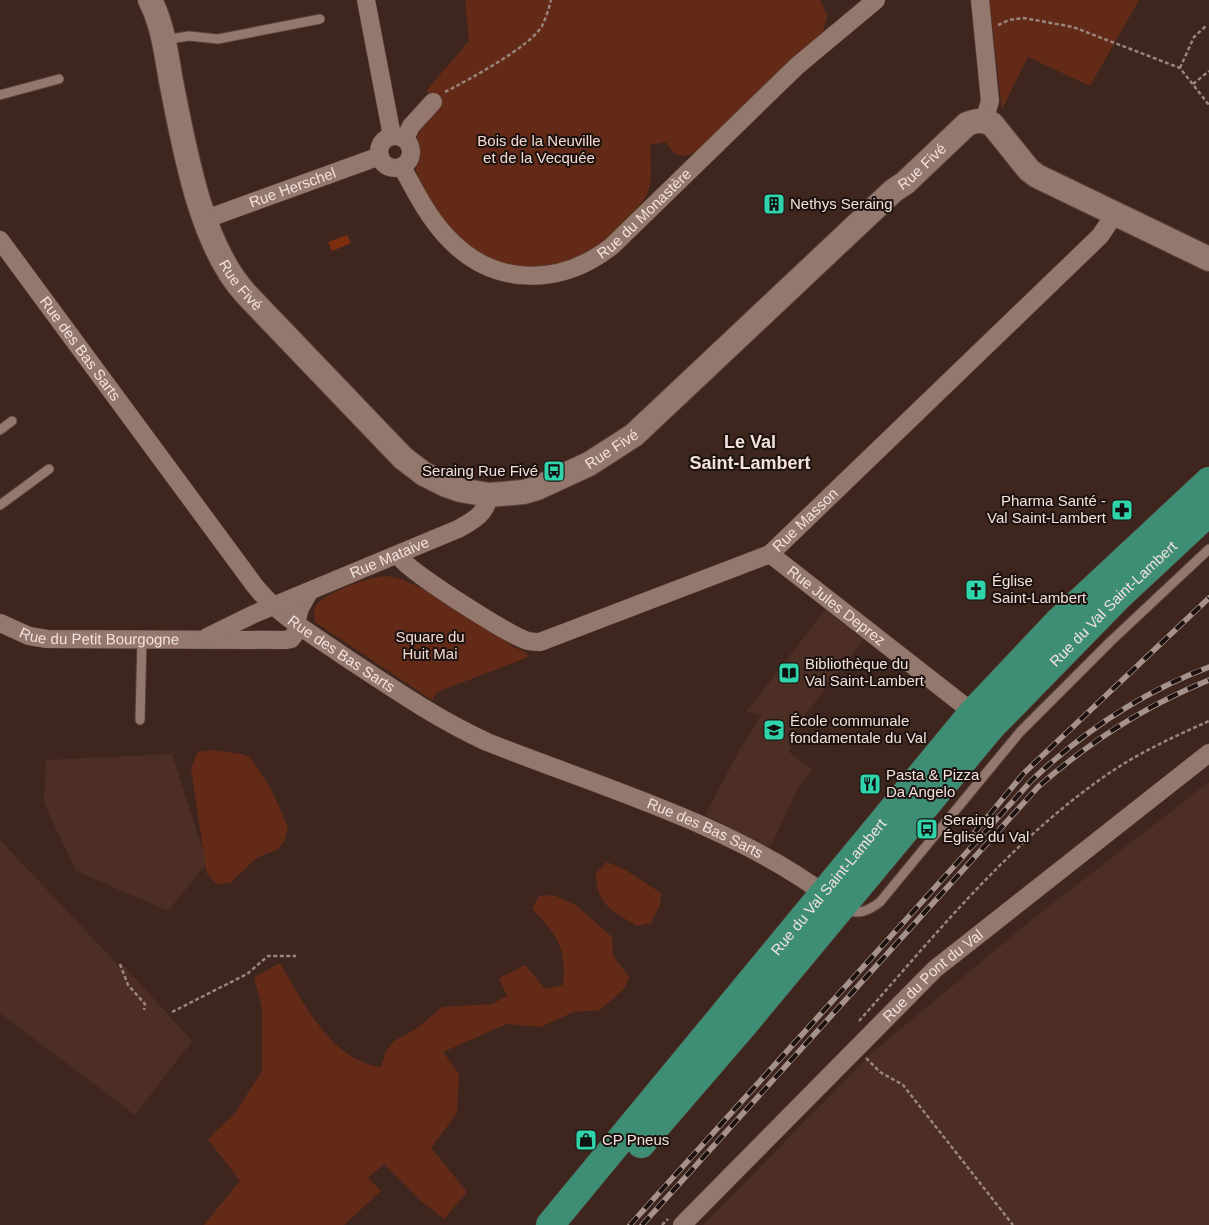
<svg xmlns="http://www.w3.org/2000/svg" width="1209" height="1225" font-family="Arial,sans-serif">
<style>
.built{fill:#4c2e24}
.green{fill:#632b17}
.water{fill:#7d2e0f}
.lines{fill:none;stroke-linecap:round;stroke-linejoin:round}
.lane-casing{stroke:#55413a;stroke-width:11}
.street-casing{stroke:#55413a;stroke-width:19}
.secondary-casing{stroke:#55413a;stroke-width:26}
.primary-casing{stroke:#55413a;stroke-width:29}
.path{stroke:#99857e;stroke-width:2.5;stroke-dasharray:4 2.5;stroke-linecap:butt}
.lane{stroke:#94776d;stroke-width:9}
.street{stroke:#94776d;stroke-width:18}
.secondary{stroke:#94776d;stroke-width:24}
.primary{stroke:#3e8e76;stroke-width:28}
.rail-casing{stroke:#a6928c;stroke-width:5.5}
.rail{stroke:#1d120f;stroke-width:4;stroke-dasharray:11;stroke-linecap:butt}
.labels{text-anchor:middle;stroke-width:4;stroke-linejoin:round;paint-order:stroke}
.park-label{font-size:15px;fill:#f3dbd3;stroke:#1d120f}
.street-label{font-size:15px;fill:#f2e1dc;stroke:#1d120f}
.poi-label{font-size:15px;fill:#f2e1dc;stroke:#1d120f;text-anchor:start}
.quarter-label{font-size:18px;font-weight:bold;fill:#f2e1dc;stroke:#1d120f}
</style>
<rect width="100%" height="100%" fill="#3e261e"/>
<path class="built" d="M825,610L864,640L797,725L789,752L812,769L800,785L770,847L705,815L740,749L761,715L746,712Z
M172,754L207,863L168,911L76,871L44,803L46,760Z
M1209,782V1225H703L873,1052L1034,918Z
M0,840L118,965H123L192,1041L135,1115L0,1013Z"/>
<path class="green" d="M465,0H820L827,16L823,32L697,152L685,156L675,154L665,142L650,145C653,197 651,195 615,230C586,260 543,277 501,265C493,263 485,256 478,252C472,248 464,245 458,241C446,231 438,213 430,200C419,181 409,162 416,140C421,125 430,113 440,101L426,91L469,41Z
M989,0H1139L1090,86L1028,57L1002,109Z
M386,576C422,580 483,627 516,648L526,652L528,657L437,692L432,700L315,622L314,609C320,593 370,577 386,576Z
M212,750L242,754L250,757L271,789L288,827L284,842L277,850L258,857L230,883L217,884L207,874L191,769L198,752Z
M607,862L624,869L661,893L660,905L651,923L637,926C612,910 596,905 596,873Z
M554,895L577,906L612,937L613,956L629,977L624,989L600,1010L573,1012L541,1027L507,1024L443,1052L459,1074L457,1113L431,1148L467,1192L444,1219L422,1202L384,1164L368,1178L381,1191L344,1225H204L240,1181L208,1139L235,1113L262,1071V1008L254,977L280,963C304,1003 330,1060 381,1067L386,1051L394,1041L414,1030L443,1007L492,1004L507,996L499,978L525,965L545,989L563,985C567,948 557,934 532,909L539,896Z"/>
<path class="water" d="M347,235L351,243L332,251L328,242Z"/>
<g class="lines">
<g class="lane-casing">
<path id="lane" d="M163,40L189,36L218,39L320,19
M0,95L59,79
M0,430L12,421
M0,505L49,469
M140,720L142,639
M844,908C858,916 868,911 880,902L1020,732L1111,641L1209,549"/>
</g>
<g class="street-casing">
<g id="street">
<path d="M366,0L392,136"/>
<path d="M980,0L990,101L984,121"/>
<circle cx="395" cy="152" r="16"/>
<path d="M405,139L411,126L433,102"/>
<path id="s1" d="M402,167C415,191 428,217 447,237C493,287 560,287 612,246L797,66L876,0"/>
<path id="s2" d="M206,219L380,156"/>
<path id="s3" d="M0,240L255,586C278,615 312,634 342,655C389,686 435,718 487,742C600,787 734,825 830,898"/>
<path id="s4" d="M770,554L980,718"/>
<path id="s5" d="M398,555C405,570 505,632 525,640C530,642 535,642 540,642L770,554L1100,236L1115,214"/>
<path id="s6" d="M0,623L29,636L47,639L285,640L291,639L297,631V619L300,608L309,592"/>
<path id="s7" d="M207,637L254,614L458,529C473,521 487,513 489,495"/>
<path id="s8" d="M682,1225L935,969L1209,753"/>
</g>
</g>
<g class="secondary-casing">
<g id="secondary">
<path id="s9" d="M150,0C163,25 166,53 171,81C184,146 200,244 246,294L403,458L424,474L446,485L460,490L489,495L524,492L537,488L589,464L634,435L893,191L905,183L967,124C977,120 982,120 992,124L1029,170L1037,176L1209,259"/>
</g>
</g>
<g class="primary-casing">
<g id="primary">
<path id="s10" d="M641,1144L746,1022L991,727L1119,596L1209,512"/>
<path id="s11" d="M550,1225L973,712L1058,622L1209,481"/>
</g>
</g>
<path class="path" d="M998,25L1009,20L1024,18L1073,27L1180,68L1209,105
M1180,68L1194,37L1206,26
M1193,84L1209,71
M445,92C468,80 530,47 542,26C546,18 549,8 551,0
M120,964L128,985L145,1004L144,1010
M172,1012L247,974L268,956H296
M859,1021C936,934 1009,843 1105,776C1138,753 1173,737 1209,721
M866,1058L880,1072L903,1085L1013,1225
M662,1225L668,1219"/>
<use href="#lane" class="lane"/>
<use href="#street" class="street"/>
<use href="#secondary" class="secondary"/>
<use href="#primary" class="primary"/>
<g class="rail-casing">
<path id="rail" d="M975,832L1024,773L1209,598
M630,1225L1032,780C1084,731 1142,692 1209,667
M642,1225L1038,787C1090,741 1145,706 1209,680"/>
</g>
<use href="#rail" class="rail"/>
</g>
<defs>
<g id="building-square" transform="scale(1.125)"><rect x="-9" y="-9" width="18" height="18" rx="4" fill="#30d4aa" stroke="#1d120f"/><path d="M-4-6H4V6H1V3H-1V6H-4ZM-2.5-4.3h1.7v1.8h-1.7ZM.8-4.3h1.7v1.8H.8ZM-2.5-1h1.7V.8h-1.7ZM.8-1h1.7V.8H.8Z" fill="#111"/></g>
<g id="bus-square" transform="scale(1.125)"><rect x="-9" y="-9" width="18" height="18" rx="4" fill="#30d4aa" stroke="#1d120f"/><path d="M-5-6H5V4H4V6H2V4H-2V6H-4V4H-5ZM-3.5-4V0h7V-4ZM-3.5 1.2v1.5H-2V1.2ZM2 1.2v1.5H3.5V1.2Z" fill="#111"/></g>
<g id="pharmacy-square" transform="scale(1.125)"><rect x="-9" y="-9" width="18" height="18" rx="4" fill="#30d4aa" stroke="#1d120f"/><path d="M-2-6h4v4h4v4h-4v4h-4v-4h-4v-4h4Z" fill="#111"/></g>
<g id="church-square" transform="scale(1.125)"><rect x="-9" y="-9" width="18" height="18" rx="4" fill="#30d4aa" stroke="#1d120f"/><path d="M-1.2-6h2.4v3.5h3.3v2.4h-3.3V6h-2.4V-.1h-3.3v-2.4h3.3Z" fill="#111"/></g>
<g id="library-square" transform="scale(1.125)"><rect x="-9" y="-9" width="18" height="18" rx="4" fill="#30d4aa" stroke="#1d120f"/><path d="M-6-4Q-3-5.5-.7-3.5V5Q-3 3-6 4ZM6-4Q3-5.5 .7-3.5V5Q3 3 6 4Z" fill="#111"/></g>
<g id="school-square" transform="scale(1.125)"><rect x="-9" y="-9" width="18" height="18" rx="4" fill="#30d4aa" stroke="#1d120f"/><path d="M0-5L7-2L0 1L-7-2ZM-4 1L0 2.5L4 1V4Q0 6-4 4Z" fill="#111"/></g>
<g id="restaurant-square" transform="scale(1.125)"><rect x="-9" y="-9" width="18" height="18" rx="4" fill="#30d4aa" stroke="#1d120f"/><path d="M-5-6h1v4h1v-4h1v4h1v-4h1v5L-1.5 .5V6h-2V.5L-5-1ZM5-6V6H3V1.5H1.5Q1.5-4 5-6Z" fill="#111"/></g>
<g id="shop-square" transform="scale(1.125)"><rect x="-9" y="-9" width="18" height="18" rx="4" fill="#30d4aa" stroke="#1d120f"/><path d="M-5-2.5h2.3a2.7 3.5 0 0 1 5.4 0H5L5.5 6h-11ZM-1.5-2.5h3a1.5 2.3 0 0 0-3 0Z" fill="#111"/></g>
</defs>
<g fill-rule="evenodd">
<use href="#building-square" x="774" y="204"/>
<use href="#bus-square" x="554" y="471"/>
<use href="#pharmacy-square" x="1122" y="510"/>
<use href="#church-square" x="976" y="590"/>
<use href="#library-square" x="789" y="673"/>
<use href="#school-square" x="774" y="730"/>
<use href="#restaurant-square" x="870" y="784"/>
<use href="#bus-square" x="927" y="829"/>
<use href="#shop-square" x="586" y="1140"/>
</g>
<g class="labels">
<g class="park-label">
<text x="539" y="146">Bois de la Neuville<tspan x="539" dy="17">et de la Vecquée</tspan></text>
<text x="430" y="642">Square du<tspan x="430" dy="17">Huit Mai</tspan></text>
</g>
<g class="street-label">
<text dy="5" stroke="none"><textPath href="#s9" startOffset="1188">Rue Fivé</textPath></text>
<text dy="5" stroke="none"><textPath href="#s2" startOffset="92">Rue Herschel</textPath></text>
<text dy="5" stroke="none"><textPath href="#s1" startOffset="312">Rue du Monastère</textPath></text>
<text dy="5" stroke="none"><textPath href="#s9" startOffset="302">Rue Fivé</textPath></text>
<text dy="5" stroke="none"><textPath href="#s3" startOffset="135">Rue des Bas Sarts</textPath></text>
<text dy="5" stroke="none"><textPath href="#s9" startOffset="768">Rue Fivé</textPath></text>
<text dy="5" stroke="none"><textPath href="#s5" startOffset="464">Rue Masson</textPath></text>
<text dy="5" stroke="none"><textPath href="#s7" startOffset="199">Rue Mataive</textPath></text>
<text dy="5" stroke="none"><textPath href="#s10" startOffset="718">Rue du Val Saint-Lambert</textPath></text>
<text dy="5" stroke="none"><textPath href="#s4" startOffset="84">Rue Jules Deprez</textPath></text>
<text dy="5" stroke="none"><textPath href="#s6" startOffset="102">Rue du Petit Bourgogne</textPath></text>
<text dy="5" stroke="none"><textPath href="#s3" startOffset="540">Rue des Bas Sarts</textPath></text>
<text dy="5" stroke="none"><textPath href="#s3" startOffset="945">Rue des Bas Sarts</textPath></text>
<text dy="5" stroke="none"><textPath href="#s11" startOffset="438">Rue du Val Saint-Lambert</textPath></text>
<text dy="5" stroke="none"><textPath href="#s8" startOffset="354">Rue du Pont du Val</textPath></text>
</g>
<g class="poi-label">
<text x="790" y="209">Nethys Seraing</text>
<text x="538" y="476" text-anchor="end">Seraing Rue Fivé</text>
<text x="1106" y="506" text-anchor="end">Pharma Santé -<tspan x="1106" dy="17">Val Saint-Lambert</tspan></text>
<text x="992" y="586">Église<tspan x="992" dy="17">Saint-Lambert</tspan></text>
<text x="805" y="669">Bibliothèque du<tspan x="805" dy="17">Val Saint-Lambert</tspan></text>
<text x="790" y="726">École communale<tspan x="790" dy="17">fondamentale du Val</tspan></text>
<text x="886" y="780">Pasta &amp; Pizza<tspan x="886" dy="17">Da Angelo</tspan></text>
<text x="943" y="825">Seraing<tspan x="943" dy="17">Église du Val</tspan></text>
<text x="602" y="1145">CP Pneus</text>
</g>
<g class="quarter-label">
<text x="750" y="448">Le Val<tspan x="750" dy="21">Saint-Lambert</tspan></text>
</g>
</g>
</svg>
